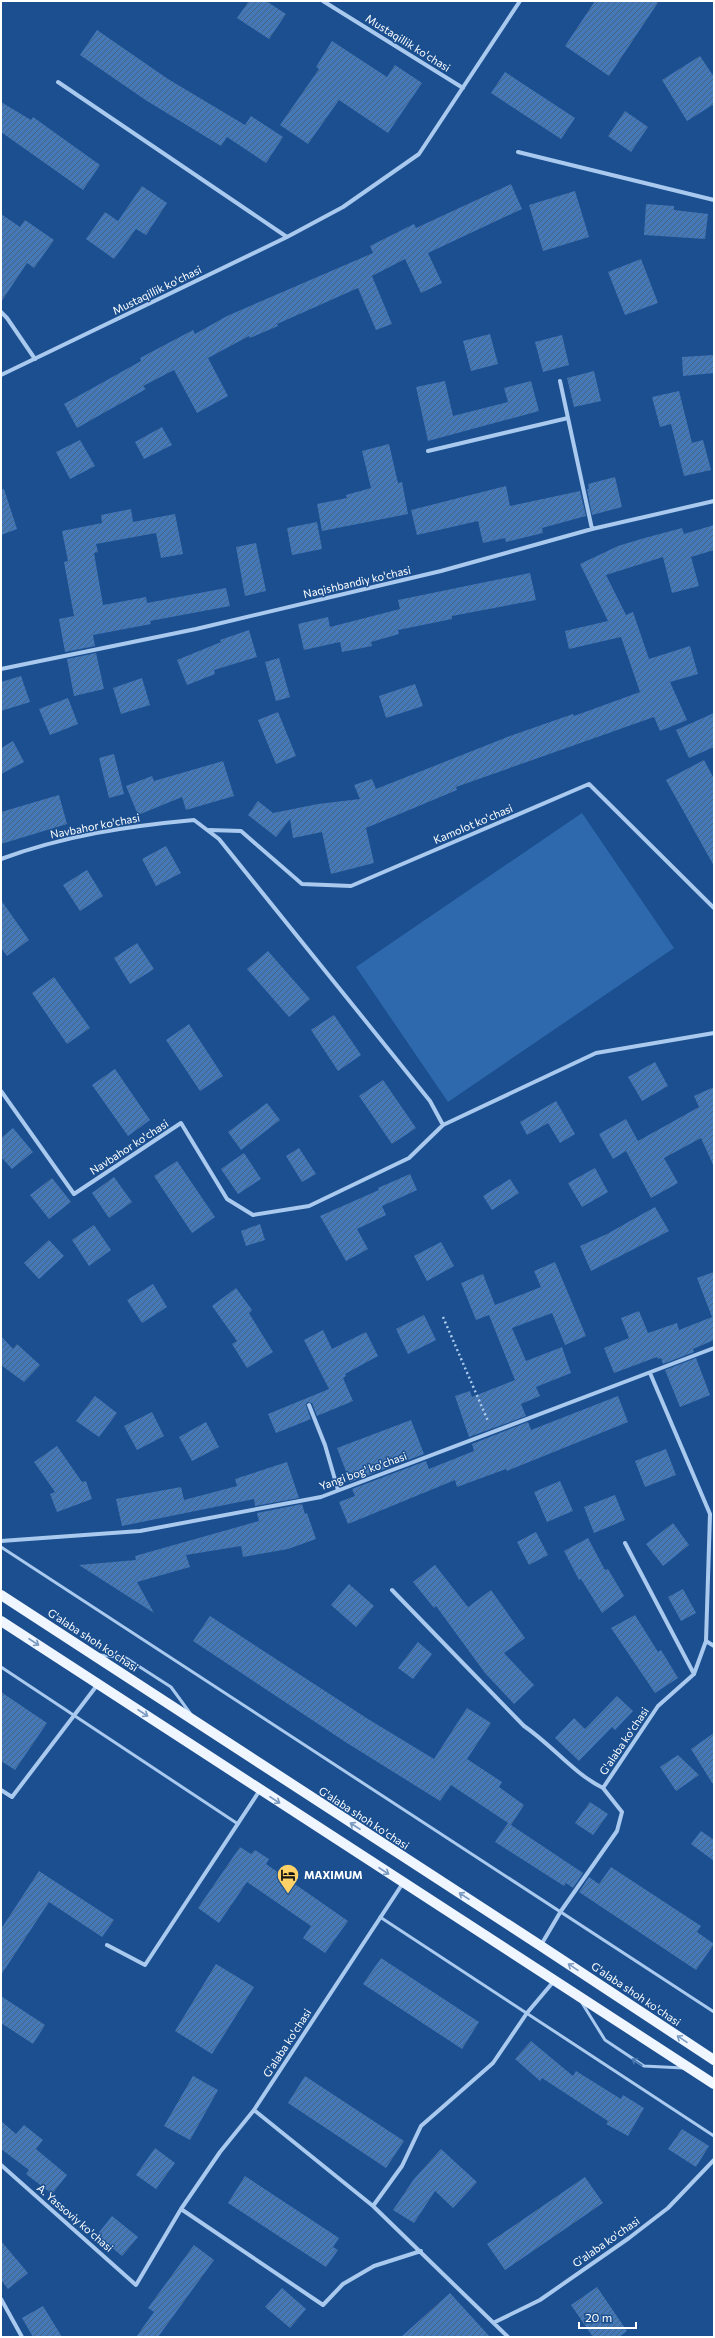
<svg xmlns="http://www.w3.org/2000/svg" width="715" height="2338" font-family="Commissioner,sans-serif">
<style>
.pitch{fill:#2e69ad}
.building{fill:url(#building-hatch)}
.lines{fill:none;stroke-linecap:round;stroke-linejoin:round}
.path{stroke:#a9c9ee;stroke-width:2.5;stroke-dasharray:2 3;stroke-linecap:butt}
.service{stroke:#a9c9ee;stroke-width:3}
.minor{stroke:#a9c9ee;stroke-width:4}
.primary{stroke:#f0f6ff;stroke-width:10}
.oneway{stroke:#7b9ac1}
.oneway2{stroke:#4674ac}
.labels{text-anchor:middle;stroke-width:3;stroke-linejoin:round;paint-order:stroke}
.street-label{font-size:11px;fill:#fff;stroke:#1b4f8f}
.poi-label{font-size:11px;font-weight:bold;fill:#fff;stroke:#1b4f8f;text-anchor:start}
</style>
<defs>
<pattern id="building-hatch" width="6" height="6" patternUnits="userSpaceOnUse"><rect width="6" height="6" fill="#4478b7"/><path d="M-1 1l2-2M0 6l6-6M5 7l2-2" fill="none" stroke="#486282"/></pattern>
</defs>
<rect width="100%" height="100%" fill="#1b4f8f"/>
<path class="pitch" d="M582,813L674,948L448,1102L356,967Z"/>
<path class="building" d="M249,1H266L286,14L269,39L237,18Z
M595,1H659L609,76L565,46Z
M97,30L168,79L245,125L251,116L283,137L266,163L227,137L221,146L147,101L80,55Z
M332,41L387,77L395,65L422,83L388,133L339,100L308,144L280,125L319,69L316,67Z
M700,56L714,77V104L687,121L662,80Z
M505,72L575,118L561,139L491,93Z
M1,102L31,120L33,117L100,165L83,190L1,132Z
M625,111L648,127L631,152L608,136Z
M511,184L522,209L428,253L442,283L421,293L405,259L372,276L392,324L376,330L358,288L277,324L278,326L250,338L249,336L208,358L228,396L197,413L174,370L143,386L146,389L77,428L64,404L141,361L140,358L193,330L195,334L227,316L373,253L370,246L414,224L416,228Z
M142,186L167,203L146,235L136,229L114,259L86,239L105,212L118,221Z
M575,191L589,237L543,251L529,205Z
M646,204L674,206V210L708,214L705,239L644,235Z
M1,214L20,227L25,220L54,240L34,268L27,263L1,302Z
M641,259L658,303L625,315L608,272Z
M490,334L498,364L471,371L463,341Z
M562,335L569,365L543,372L535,342Z
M714,355V373L683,376L682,357Z
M594,371L601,401L574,407L567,378Z
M445,381L453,416L508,402L504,388L531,381L539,411L428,441L416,387Z
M679,391L692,443L703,440L711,470L684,476L671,424L660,427L652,397Z
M162,427L172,445L144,459L135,442Z
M80,440L95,466L70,479L56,452Z
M389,444L398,483L402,482L408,514L322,531L317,504L347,498L346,495L371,488L362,451Z
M615,477L622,507L592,515L587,489H589L588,484Z
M506,486L510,506L580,491L586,516L542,528L543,533L506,542L505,538L483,543L478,521L417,535L411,510Z
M1,489H4L17,529L1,535Z
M131,509L133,522L175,514L183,554L161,558L156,533L96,544L98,552L94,553L103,605L146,597L147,603L226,588L230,606L150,621L151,624L93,635L95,646L65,652L59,619L74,616L64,562L68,561L62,531L102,523L101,515Z
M317,522L322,549L292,555L287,528Z
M714,525V550L691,557L699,586L672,593L663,557L606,575L626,615L633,612L649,659L690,646L698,674L670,682L687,720L660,731L654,717L456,787L457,790L366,828L374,863L331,874L322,832L293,838L290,819L276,837L248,815L258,801L273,813L318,804L360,799L354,785L372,779L376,789L510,736L573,714L574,716L640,692L621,637L569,649L565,631L608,621L580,564L618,546L641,539L682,528L684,534Z
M256,543L266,591L245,596L236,547Z
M530,573L536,600L452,616V619L398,630L399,634L371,642L372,646L342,652L340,642L304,650L298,624L328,617L330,627L400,609L398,600Z
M249,630L257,657L214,670L215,674L187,685L177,660L221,642L220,640Z
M96,653L104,689L74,696L67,659Z
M279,658L290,697L276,701L265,662Z
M21,676L30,702L1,711V682Z
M142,678L150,705L121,714L113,688Z
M415,684L423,706L386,718L379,696Z
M68,698L78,724L50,735L39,709Z
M278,712L296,756L276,764L258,720Z
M714,713V747L689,758L676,730Z
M13,741L24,762L1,774V748Z
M114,754L124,794L109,798L99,758Z
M704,760L714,779V866L666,780Z
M223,761L234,796L186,810L182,797L138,815L126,786L152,776L154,781Z
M59,795L67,824L1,844V812Z
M166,846L181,873L156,886L142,859Z
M87,870L103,896L80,911L63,885Z
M1,900L29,940L7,956L1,948Z
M137,943L154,969L130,984L114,958Z
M268,951L310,999L289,1017L247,969Z
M54,977L90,1028L67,1044L32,993Z
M334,1015L361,1055L338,1071L311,1030Z
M189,1024L223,1076L200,1091L166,1040Z
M655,1062L668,1086L642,1101L628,1077Z
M115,1069L150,1120L128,1136L92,1085Z
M383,1080L416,1128L392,1144L359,1096Z
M714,1087V1167L701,1138L664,1158L678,1183L651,1198L626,1151L613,1159L599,1134L626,1119L638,1141L699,1107L694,1096Z
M556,1101L575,1134L560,1143L548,1123L527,1135L520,1122Z
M267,1103L280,1120L241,1150L228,1132Z
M13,1128L33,1152L12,1169L1,1157V1138Z
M299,1148L316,1174L302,1182L286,1156Z
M244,1153L261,1179L238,1194L221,1169Z
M177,1161L215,1217L192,1233L154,1176Z
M595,1168L608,1192L582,1207L568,1183Z
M410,1174L417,1190L382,1206L386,1215L357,1229L368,1249L346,1261L320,1216L379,1190L378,1188Z
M114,1177L132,1202L109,1218L92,1193Z
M52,1178L71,1202L49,1219L30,1195Z
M510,1179L519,1193L492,1210L483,1196Z
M655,1207L669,1231L591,1271L580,1246L607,1234Z
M260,1224L265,1240L246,1246L241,1231Z
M94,1225L111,1250L89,1266L72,1240Z
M49,1240L64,1256L39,1279L24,1263Z
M441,1242L454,1266L427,1281L414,1256Z
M555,1262L586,1336L565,1345L552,1313L512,1328L526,1361L562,1347L571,1373L536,1387L540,1396L521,1404L526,1416L469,1437L455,1396L470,1391L472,1397L515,1380L489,1315L476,1320L461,1283L483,1274L495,1305L541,1287L534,1271Z
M714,1272V1340L693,1349L694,1352L663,1364L661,1358L658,1359L657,1357L614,1373L604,1348L629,1338L621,1318L639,1311L648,1333L677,1323L679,1330L712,1317L697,1278Z
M153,1284L167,1307L142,1323L127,1300Z
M236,1288L252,1310L249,1313L273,1352L247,1368L232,1344L237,1341L212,1306Z
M424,1315L436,1340L408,1354L396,1329Z
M323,1330L332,1349L366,1332L378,1356L345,1374L346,1376L343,1378L353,1401L317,1416L312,1403L307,1402L306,1406L311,1419L276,1433L268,1414L329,1389L304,1340Z
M1,1336L13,1349L17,1344L40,1365L24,1382L1,1365Z
M696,1358L710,1395L680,1407L665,1370Z
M95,1396L117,1413L99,1437L76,1421Z
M618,1396L628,1422L507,1471L506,1469L457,1487L455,1480L348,1524L339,1502L355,1496L352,1489L426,1461L429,1469L474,1451L472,1444L528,1422L531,1430Z
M152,1412L164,1436L137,1450L124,1426Z
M411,1420L424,1454L350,1482L337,1448Z
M206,1422L219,1447L192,1461L179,1437Z
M57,1446L82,1482L86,1481L92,1499L57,1512L50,1494L55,1492L34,1462Z
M666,1449L676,1475L645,1487L635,1461Z
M287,1462L299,1498L255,1506L254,1499L122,1526L116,1499L181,1487L184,1500L237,1486L235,1479Z
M560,1481L573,1511L547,1522L534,1492Z
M615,1495L625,1520L594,1533L584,1507Z
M302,1504L305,1514L307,1513L316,1539L288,1549L243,1557L241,1546L186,1555L190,1567L137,1582L154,1613L79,1565L136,1560L135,1556L259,1521L257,1513Z
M673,1523L689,1545L663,1566L646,1544Z
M536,1532L548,1555L529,1565L517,1542Z
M588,1538L605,1570L608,1569L624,1596L602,1613L581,1579L579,1580L564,1551Z
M435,1565L468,1607L491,1590L525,1638L504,1653L534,1685L514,1704L485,1673L436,1606L434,1608L413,1582Z
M349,1584L374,1606L356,1627L331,1605Z
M683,1589L696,1613L681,1621L668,1597Z
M635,1615L658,1652L661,1650L678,1678L655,1693L611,1628Z
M210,1616L368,1719L434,1759L467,1708L491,1723L467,1759L502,1782L499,1787L524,1805L511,1825L451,1785L440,1801L347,1743L193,1641Z
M418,1642L432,1654L413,1679L398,1668Z
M1,1692L47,1723L15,1770L1,1761Z
M617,1696L633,1711L615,1730L612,1727L579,1761L555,1738L574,1718L585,1729Z
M714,1733V1786L691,1749Z
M678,1755L699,1775L676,1791L660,1767Z
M590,1802L608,1814L593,1835L575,1823Z
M508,1823L583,1873L573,1888L566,1883L564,1886L495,1842Z
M701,1831L714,1840V1861L691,1844Z
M240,1847L251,1854L255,1850L269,1859L266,1864L348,1921L325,1953L303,1938L311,1926L247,1882L219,1923L198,1908Z
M611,1867L701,1926L697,1932L714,1944L696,1970L579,1892L589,1877L599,1884Z
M39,1871L114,1920L102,1937L49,1902L1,1975V1929Z
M381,1958L479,2022L462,2049L363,1984Z
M216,1964L254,1987L212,2054L175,2031Z
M1,1996L45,2025L33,2044L1,2023Z
M531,2041L573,2076L576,2071L621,2099L623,2095L644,2108L628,2136L606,2124L608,2121L542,2078L540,2081L515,2059Z
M193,2076L218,2090L190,2140L164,2126Z
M305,2076L404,2141L386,2168L288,2103Z
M1,2121L16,2134L24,2125L43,2140L36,2149L67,2175L52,2194L26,2174L29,2170L1,2149Z
M682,2129L709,2146L696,2167L668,2149Z
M155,2148L175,2163L156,2189L136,2175Z
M441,2149L477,2182L453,2208L435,2191L414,2223L393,2210L414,2179Z
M245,2176L339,2238L333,2247L338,2250L326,2267L228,2203Z
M585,2177L603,2203L505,2270L487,2244Z
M112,2216L138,2237L122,2256L97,2235Z
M1,2241L28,2273L8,2289L1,2280Z
M194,2245L214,2260L158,2337H136L154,2312L148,2308Z
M597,2287L627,2331L619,2337H593L571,2305Z
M282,2288L306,2309L290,2328L265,2307Z
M450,2293L490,2337H401Z
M43,2306L62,2337H33L22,2318Z"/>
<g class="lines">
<path class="path" d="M443,1317L488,1421"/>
<path class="service" d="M1,1547L714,2012
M100,1655L126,1658L171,1687L190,1713
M1,1667L238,1824
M380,1917L714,2136
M582,2003L605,2040L644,2066L683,2068"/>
<path class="minor" d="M323,1L463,88
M58,82L287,237
M518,152L714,200
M1,312L7,318L35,359
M1,375L287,237L343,207L419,154L520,1
M560,381L592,529
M428,451L568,418
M1,669L196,629L441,571L592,529L714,501
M209,830L241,831L302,884L351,886L589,784L714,908
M1,859C63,836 128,826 194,820L219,839L430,1101L443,1125
M1,1091L74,1194L181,1123L227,1199L253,1215L309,1206L409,1158L443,1125L596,1053L714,1033
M309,1405L325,1445L338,1490
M1,1541L140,1531L321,1497L714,1348
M625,1543L694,1674
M392,1590L524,1726C552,1745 573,1773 603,1788
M706,1641L714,1646
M1,1790L12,1797L98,1684
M107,1945L145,1965L260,1790
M541,1945L561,1911L617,1831L622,1812L603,1788L658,1706L694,1674L706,1641L710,1514L650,1373
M254,2110L373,2206L508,2337
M1,2165L136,2285L181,2209L220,2152L254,2110L403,1883
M373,2206L402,2166L421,2126L493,2063L527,2013L554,1981
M181,2209L323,2305L343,2284L374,2266L421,2251
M1,2299L22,2337
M495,2322L540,2300L629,2238L668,2208L714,2160"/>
<path class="primary" d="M1,1595L541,1946L714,2060
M1,1621L714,2084"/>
</g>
<defs><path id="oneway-shaft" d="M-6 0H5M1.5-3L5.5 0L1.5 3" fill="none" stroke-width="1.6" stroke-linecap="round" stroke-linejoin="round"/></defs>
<g class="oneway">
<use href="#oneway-shaft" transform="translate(34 1642) rotate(33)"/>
<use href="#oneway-shaft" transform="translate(143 1713) rotate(33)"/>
<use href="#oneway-shaft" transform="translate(275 1800) rotate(33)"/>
<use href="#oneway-shaft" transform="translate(355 1826) rotate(-147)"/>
<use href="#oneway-shaft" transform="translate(384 1871) rotate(33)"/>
<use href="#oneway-shaft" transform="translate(464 1896) rotate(-147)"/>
<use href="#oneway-shaft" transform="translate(573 1967) rotate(-146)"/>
<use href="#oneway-shaft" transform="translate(682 2039) rotate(-146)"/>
</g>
<use class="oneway2" href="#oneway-shaft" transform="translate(637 2062) rotate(-146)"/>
<defs>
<g id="hotel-pin" transform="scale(1.15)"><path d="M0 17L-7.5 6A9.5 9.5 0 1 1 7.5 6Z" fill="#ffd166" stroke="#1b4f8f"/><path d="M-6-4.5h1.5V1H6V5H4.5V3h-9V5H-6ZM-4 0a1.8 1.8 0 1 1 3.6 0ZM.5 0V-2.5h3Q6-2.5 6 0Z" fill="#111"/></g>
</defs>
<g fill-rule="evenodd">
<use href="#hotel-pin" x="288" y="1875"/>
</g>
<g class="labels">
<g class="street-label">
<text transform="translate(408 43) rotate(32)" y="4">Mustaqillik ko'chasi</text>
<text transform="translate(157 290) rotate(-26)" y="4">Mustaqillik ko'chasi</text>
<text transform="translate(357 582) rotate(-13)" y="4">Naqishbandiy ko'chasi</text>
<text transform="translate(473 824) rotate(-23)" y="4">Kamolot ko'chasi</text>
<text transform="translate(95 826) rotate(-11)" y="4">Navbahor ko'chasi</text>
<text transform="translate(129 1147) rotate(-33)" y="4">Navbahor ko'chasi</text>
<text transform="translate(363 1471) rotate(-20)" y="4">Yangi bog' ko'chasi</text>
<text transform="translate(93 1640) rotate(33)" y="4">G'alaba shoh ko'chasi</text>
<text transform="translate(624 1741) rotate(-56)" y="4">G'alaba ko'chasi</text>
<text transform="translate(364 1818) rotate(33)" y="4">G'alaba shoh ko'chasi</text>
<text transform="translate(636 1994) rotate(34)" y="4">G'alaba shoh ko'chasi</text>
<text transform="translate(287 2043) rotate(-57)" y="4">G'alaba ko'chasi</text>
<text transform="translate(75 2218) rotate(41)" y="4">A. Yassoviy ko'chasi</text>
<text transform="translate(606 2242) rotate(-35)" y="4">G'alaba ko'chasi</text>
</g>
<g class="poi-label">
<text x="304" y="1879">MAXIMUM</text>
</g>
</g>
<rect width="715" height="2338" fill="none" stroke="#ffffff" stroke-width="4"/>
<path d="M579 2322v6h57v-6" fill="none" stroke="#ffffff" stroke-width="2"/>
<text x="585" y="2322" font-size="12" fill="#ffffff" stroke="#1b4f8f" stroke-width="3" paint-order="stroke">20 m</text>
</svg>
